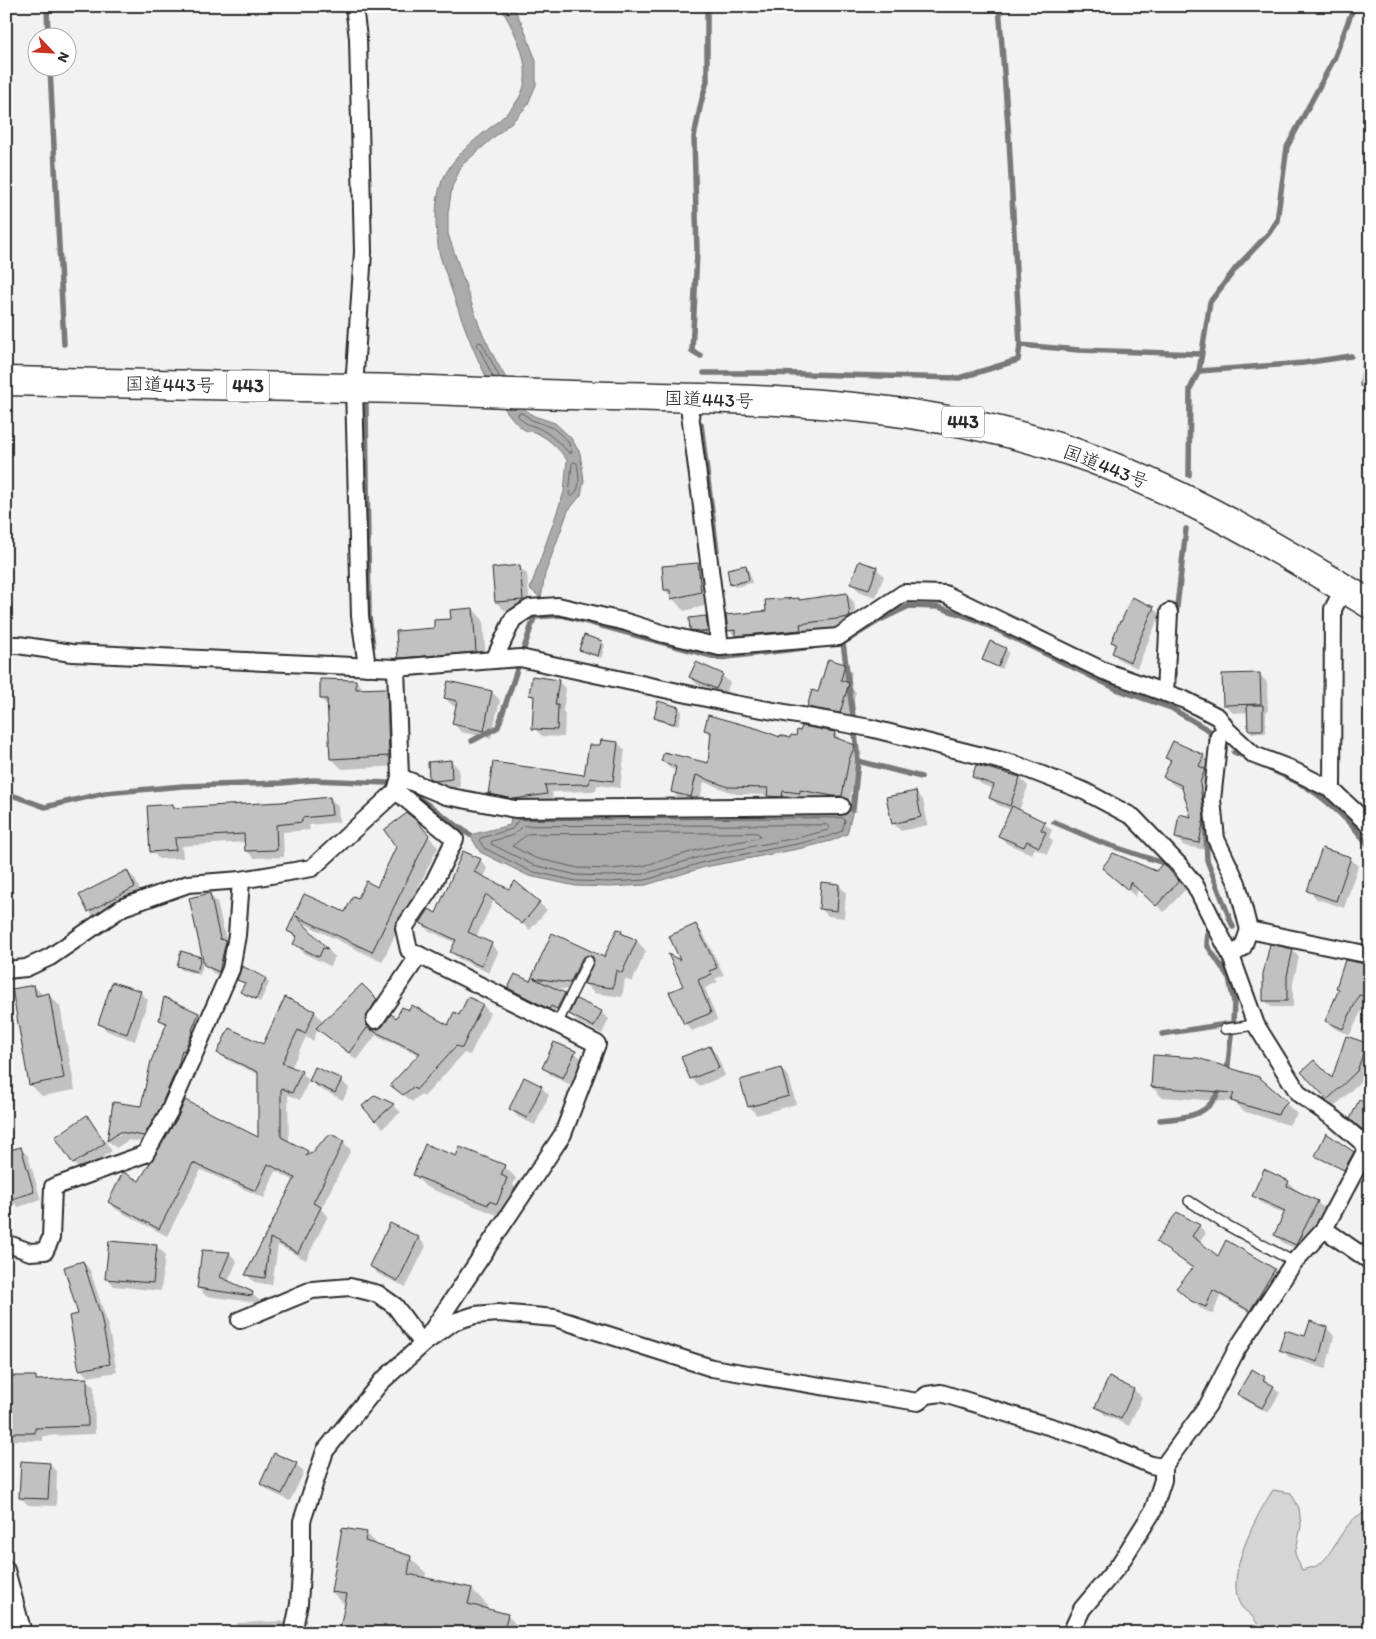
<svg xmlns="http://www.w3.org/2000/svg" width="1376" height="1639" font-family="Itim,'Klee One',sans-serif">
<rect width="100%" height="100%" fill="#f2f2f2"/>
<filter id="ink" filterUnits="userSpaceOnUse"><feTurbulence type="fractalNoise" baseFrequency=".02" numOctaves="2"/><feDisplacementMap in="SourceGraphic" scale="10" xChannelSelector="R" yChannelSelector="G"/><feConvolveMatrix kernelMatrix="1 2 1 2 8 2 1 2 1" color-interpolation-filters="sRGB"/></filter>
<g filter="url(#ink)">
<!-- green -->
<path fill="#d5d5d5" stroke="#808080" d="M1273 1490 1291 1493 1299 1508 1301 1526 1295 1554 1302 1570C1308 1568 1317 1567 1321 1563 1336 1550 1347 1512 1370 1512V1633H1262C1259 1627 1256 1621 1252 1616 1249 1613 1243 1610 1241 1606 1223 1578 1257 1514 1273 1490Z"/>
<!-- water -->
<g fill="#ababab" stroke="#787878">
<path d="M500 6H513L523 26 536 61V85L527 106 514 120 462 165 452 187 448 213V234L480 328 495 359 523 408 534 416 555 423 571 438 580 453 584 480 581 495 568 511 545 574 541 598 530 589 564 492 567 460C560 450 550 440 539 434 534 431 526 432 522 428 515 423 507 412 502 405 480 370 465 330 452 291 448 278 442 265 439 252 435 229 434 202 442 181 450 163 461 152 475 140 490 127 509 115 519 98 536 69 515 32 500 6Z"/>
<polygon points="846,809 853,810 847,834 831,841 803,848 705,867 646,885 610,887 576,886 529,876 480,852 470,835 510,825 511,815 839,814"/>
</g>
<!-- shadow -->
<g fill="#0003" fill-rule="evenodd">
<polygon points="698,565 710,577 712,604 684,611 665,590"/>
<polygon points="745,566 749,570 752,583 735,587 731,584"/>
<polygon points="519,567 527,574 530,607 504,610 496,602 493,569"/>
<polygon points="876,568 884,576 876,597 860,592 852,584"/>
<polygon points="846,594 854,602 857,624 808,632 737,638 729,630 767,612 799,599 801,601"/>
<polygon points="1153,608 1160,614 1137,668 1120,660 1113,653 1117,646 1112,641 1122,624"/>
<polygon points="473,609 483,620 486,662 410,668 399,657 436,629"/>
<polygon points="706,618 718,630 719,644 703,641 691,629"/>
<polygon points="585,636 602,642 605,645 601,658 584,653 580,649"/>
<polygon points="1005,649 1009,652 1002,669 987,663 983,659"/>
<polygon points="845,665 852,673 849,685 856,692 848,720 816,714 809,706"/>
<polygon points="1259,674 1267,682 1268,711 1266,712 1266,733 1252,733 1249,729 1249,712 1233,713 1225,705"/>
<polygon points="722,675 730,683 724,696 698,685 690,677"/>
<polygon points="356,681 365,690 386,689 397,699 399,766 342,769 331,758 329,707 321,699"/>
<polygon points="558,681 566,689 563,711 565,714 564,737 542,736 534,728 535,699 531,695"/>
<polygon points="492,692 500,700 491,738 461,732 454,724 457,706 453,706 445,698"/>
<polygon points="678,708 682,711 678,726 658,721 655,717"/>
<polygon points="705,729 790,739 835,733 842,741 855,746 862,753 856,768 849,803 807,796 807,800 790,798 789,803 776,803 768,795 736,794 704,782 699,803 679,799 672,791 677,771 670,768 662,761 709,764 712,736"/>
<polygon points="618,743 625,750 620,788 597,785 596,791 552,792 553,801 522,805 496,800 489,793 494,763 585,776"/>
<polygon points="1203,756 1211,764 1211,826 1207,850 1184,846 1176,838 1193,818 1184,790 1172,784 1165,776 1171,763 1166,758"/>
<polygon points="451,761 459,769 460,787 444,788 439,786 431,778"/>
<polygon points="977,766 1020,778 1028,786 1019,811 1044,823 1052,830 1049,837 1053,841 1047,854 1035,848 1032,854 1007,844 1000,836 1011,810 998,805 990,798 994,789 981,784 973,777"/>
<polygon points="915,792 923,800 928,825 901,831 893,823"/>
<polygon points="330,798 338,806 339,822 309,825 310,830 283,832 284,857 254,858 246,850 246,842 182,846 183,858 159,859 152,851 172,805 177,810 281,803"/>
<polygon points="416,822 438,847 382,962 303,923 336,958 334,958 330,966 305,954 295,944 297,939 288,931 305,895 346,914 358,900 378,889"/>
<polygon points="1350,858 1358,866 1344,908 1317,899 1309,891"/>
<polygon points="480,860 487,868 483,878 510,890 516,883 547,910 530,930 494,900 476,937 491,944 498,952 489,973 459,959 451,951 456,943 428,930 421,923 436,914"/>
<polygon points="127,871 135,879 142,895 96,919 89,911"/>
<polygon points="1156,872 1170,873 1186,889 1164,912 1138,888 1136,897 1112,876"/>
<polygon points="839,885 846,893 844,918 828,916 820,908"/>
<polygon points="210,895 217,902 227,944 233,950 227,978 213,973 203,963 200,975 182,970 178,966 200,958 205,963"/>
<polygon points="696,926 703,933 724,975 715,979 718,982 705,988 717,1020 692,1031 685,1023 685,987 683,962"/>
<polygon points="621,931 627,937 637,941 646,951 632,982 625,979 622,997 594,993 584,983 580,991 552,988 564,994 575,1005 601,1012 609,1019 602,1034 578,1022 569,1013 567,1018 560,1014 559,1018 519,997 509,988 530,982 553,934 605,959"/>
<polygon points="1292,950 1299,957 1293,983 1293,1007 1271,1007 1265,1000"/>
<polygon points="1370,966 1370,1002 1366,1001 1350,1035 1334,1028 1327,1021 1340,990 1338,988"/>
<polygon points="242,968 266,979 269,983 260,1002 246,995 242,991 245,984 239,979"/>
<polygon points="34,986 44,996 48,994 60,1006 75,1090 42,1096 30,1084"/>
<polygon points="362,986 384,1008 372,1027 373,1031 379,1030 396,1020 448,1027 459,1017 468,999 483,1005 490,1013 470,1055 464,1053 424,1097 421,1094 412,1102 392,1085 419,1055 376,1035 357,1060 318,1028 313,1041 306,1037 291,1068 301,1072 309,1080 300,1100 288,1095 289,1142 314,1155 343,1142 351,1150 321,1209 328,1216 306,1260 278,1245 272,1285 254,1282 247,1275 295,1181 276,1171 264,1198 201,1170 167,1236 117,1210 109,1202 140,1182 179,1118 260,1139 260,1075 227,1060 219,1052 264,1046 286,999 315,1012 322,1020 319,1028"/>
<polygon points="140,992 148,1000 135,1041 107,1031 99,1023"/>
<path d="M199 1014 207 1021 152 1143 129 1140 116 1148 108 1141 114 1104 142 1108 167 1026 161 1020ZM125 1128 126 1130 117 1136V1133Z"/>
<polygon points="1366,1044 1370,1048 1370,1061 1364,1078 1334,1107 1326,1099 1332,1080"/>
<polygon points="710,1047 717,1055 725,1076 699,1086 691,1078"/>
<polygon points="575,1053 583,1060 571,1085 551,1075 544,1068"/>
<polygon points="781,1069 789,1077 796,1104 757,1115 749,1107 741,1080"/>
<polygon points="1259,1078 1297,1114 1289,1125 1243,1111 1234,1102 1162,1097 1152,1087"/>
<polygon points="341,1080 349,1088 343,1100 318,1088 311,1081"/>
<polygon points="541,1087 549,1095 535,1125 518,1117 511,1109"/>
<polygon points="393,1105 401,1112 383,1128 375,1120"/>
<polygon points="87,1117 94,1125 112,1151 82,1171 74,1164 56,1137"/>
<polygon points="20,1148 28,1156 41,1200 18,1207 16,1204 6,1207 6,1152"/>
<polygon points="456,1158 504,1166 516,1178 513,1185 519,1191 509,1215 501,1212 500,1216 426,1187 414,1175"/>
<polygon points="1288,1182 1296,1190 1295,1191 1317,1202 1325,1209 1304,1252 1283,1243 1275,1235 1285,1214 1261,1203 1254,1195"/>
<polygon points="1178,1214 1199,1226 1206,1233 1199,1243 1219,1257 1274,1270 1281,1277 1257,1317 1220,1296 1213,1314 1200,1308 1185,1295 1193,1269 1158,1242"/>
<polygon points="391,1224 419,1238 426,1246 406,1287 378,1274 370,1266"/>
<polygon points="157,1247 165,1254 161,1291 114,1286 107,1278"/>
<polygon points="203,1251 229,1253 237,1261 228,1282 252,1294 260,1301 260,1303 206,1296 198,1288"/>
<polygon points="83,1262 90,1270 108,1325 117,1372 88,1377 80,1369"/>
<polygon points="1327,1328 1334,1336 1326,1369 1289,1357 1281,1349"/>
<polygon points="6,1377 36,1378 39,1381 86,1379 94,1387 95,1434 43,1436 43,1441 6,1440"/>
<polygon points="1264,1378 1270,1384 1270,1385 1280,1393 1268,1413 1245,1400 1239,1394"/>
<polygon points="1134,1390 1142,1397 1129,1426 1105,1415 1097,1407"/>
<polygon points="49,1464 57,1472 56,1506 28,1505 20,1497"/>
<polygon points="296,1464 304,1472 290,1501 269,1491 261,1483"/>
<polygon points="366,1533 381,1548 410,1558 426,1573 425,1579 472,1589 487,1605 486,1610 507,1615 522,1631 522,1633 341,1633 346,1606 332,1592"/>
<polygon points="282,1621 290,1629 290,1633 237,1633 237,1623"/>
</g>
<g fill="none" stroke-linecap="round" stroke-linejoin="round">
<!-- shore -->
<g stroke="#5e5e5e" stroke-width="1">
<polyline points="493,377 477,344 479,342 482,343 500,378"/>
<path d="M519 413H522L532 420 553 428 568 441 572 453H569C562 445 551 435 542 430 531 423 528 428 518 416Z"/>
<path d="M574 462 577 463C579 475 582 490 571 497L569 494 572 464Z"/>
<polygon points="843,818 845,821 842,831 830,836 802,843 704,862 646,880 610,882 576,881 530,871 484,848 479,840 481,838 512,829 518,820"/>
<polygon points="827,825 830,827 828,830 801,837 703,856 644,874 610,876 577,875 533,865 491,844 492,841 514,835 523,826"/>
<polygon points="757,833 760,835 758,838 701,849 643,866 610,869 578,868 535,858 512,846 528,834"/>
</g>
<!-- stream -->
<g stroke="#787878" stroke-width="5.5">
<polyline points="47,6 48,38"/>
<polyline points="50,68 64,344"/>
<polyline points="1020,345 1079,350 1201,354"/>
<polyline points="701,356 692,351 697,252 694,137 701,103 707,81 707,6"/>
<polyline points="1365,361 1362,385 1370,388"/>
<polyline points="1199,371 1304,363 1351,356"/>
<polyline points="704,373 764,373 959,378 1018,360 1020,345 1009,139 999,6"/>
<polyline points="366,406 369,616 373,646"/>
<polyline points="701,424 717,551"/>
<polyline points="1189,475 1190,389 1199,371 1210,302 1236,268 1269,233 1277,221 1287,147 1334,59 1354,6"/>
<polyline points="1176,615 1186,529"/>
<polyline points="534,617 562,615 719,658 812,647"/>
<polyline points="843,643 853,716"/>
<polyline points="836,644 843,643 880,620 909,606 938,607 977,620 1119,690 1171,708 1210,731 1211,742"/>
<polyline points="1174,682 1174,667"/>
<polyline points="472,741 498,727 535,615"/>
<polyline points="1234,752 1248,758"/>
<polyline points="858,761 921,777"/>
<path d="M1270 769C1283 775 1296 781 1308 788 1331 803 1353 825 1370 847"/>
<polyline points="6,793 45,807 105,793 183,786 282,783 313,780 388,783"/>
<polyline points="413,794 470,835"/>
<polyline points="853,810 858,761 855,734"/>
<polyline points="1205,811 1207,860 1233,927"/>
<polyline points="1054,822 1103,843 1172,866"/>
<polyline points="1162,1034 1233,1023 1234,1002 1229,978 1207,945 1208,927 1205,921"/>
<polyline points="1227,1074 1232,1026"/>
<path d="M1160 1120C1189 1117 1208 1117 1221 1087"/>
</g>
</g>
<!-- building -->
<g fill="#c1c1c1" stroke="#2b2b2b">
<polygon points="859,561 877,567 869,590 850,584"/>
<polygon points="698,563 701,592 671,599 670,590 664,590 662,566"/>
<polygon points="520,565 523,600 495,602 492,568"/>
<polygon points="746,565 749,580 730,585 727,569"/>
<polygon points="847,593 850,617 800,624 801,630 735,636 735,630 728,631 726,615 766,611 765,600 799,598 799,600"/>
<polygon points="1132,597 1154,607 1130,662 1112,653 1116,644 1111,642 1120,621 1121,622"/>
<polygon points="473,608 476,652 398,658 396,631 434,628 434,620 451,619 450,610"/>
<polygon points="706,616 708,632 690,630 689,618"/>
<polygon points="584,635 602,641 598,656 579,650"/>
<polygon points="990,641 1006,648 998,667 982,660"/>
<polygon points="828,659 845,664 841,680 849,683 840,713 807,707 812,690 818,692"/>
<polygon points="696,662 723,674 716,689 689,677"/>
<polygon points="1260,673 1261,704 1223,705 1222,674"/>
<polygon points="532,676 559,680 555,705 558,705 557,730 532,729 534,696 529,695"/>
<polygon points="320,679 356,680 356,689 387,688 389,756 330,759 327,699 320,699"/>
<polygon points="448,681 492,691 484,731 452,724 457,701 444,698"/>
<polygon points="658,701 679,707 674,724 654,718"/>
<polygon points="1247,705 1263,705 1263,730 1248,730"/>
<polygon points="708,715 759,729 780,737 780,735 790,738 791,735 796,736 797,730 800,731 802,726 835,732 834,737 855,745 849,760 842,796 833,796 800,790 800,793 783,791 782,797 767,796 768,788 728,787 696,775 691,797 671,792 676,767 661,761 664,752 708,763 711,732 704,730"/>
<polygon points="601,740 618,742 613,781 590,778 589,784 545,785 547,794 514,799 490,794 491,792 488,794 493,762 584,775 589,745 600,745"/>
<polygon points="1173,741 1204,755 1199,766 1205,769 1200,783 1204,818 1199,843 1175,838 1179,814 1191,817 1181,785 1163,777 1171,760 1165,758"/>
<polygon points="451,760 452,779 435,781 429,778 428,762"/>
<polygon points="976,765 1020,777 1010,806 989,798 994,785 972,777"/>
<polygon points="916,791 921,817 892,824 886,797"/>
<polygon points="330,797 332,815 302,818 302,822 276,825 277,850 245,851 244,834 175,838 176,850 150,852 147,806 173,804 173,808 281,802"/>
<polygon points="1012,806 1045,822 1041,830 1046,832 1039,847 1027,841 1024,847 998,836"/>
<polygon points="407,813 417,821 429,835 372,952 296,916 328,949 323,948 319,957 293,944 297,936 287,931 304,894 345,912 353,896 358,898 366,881 377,887 396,847 384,830"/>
<polygon points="1322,848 1351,857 1336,901 1307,891"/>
<polygon points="463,851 481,859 474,872 509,889 515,881 540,902 522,924 486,894 468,932 492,943 481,966 450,952 456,940 420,923 429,909 436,913"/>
<polygon points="1113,853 1156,871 1163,863 1179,881 1156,906 1130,882 1128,890 1102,868"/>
<polygon points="127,870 135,887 88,912 79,895"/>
<polygon points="821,882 839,884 837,911 819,909"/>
<polygon points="210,893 220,939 226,941 219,972 204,965 189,898"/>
<polygon points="696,924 717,968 709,971 712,974 698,980 711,1013 684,1024 669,992 683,986 668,954 680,960 669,936"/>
<polygon points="617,929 622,930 621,933 637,940 622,973 616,970 613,988 584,984 594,961 593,957 588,955 582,958 570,983 533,978 565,993 557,1009 551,1006 549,1009 508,988 515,974 530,981 552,933 604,957"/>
<polygon points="1270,944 1293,949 1287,976 1287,1001 1263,1001 1263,974"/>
<polygon points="181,951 201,957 197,972 177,966"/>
<polygon points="1345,960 1370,965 1370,979 1365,996 1359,995 1343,1029 1325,1021 1339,989 1336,988"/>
<polygon points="242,966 266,978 256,999 240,992 245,983 237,980"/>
<polygon points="112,982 141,991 127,1034 98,1024"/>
<polygon points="362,984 377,999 365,1019 366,1025 374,1030 379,1029 383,1026 391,1014 396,1018 402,1007 409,1010 412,1005 448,1025 454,1012 459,1015 468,997 483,1004 462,1048 456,1046 416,1090 413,1087 403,1095 390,1085 420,1053 367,1028 349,1053 316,1028"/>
<polygon points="34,985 36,996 49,993 64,1078 29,1085 12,989"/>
<polygon points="164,997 199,1013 192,1030 193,1031 184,1051 182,1050 179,1063 160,1108 144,1136 120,1132 107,1141 113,1102 141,1106 151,1061 167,1023 159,1020"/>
<polygon points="285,997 315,1011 305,1034 298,1030 282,1063 302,1071 292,1093 281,1088 281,1137 308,1151 306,1156 311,1152 313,1153 316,1147 331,1134 344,1141 313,1203 321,1207 298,1253 270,1238 265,1278 245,1275 295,1178 268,1164 256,1191 193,1163 159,1229 108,1202 123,1172 139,1181 178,1117 185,1100 258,1137 258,1072 217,1053 229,1028 263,1044"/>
<polygon points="576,999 602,1011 594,1027 569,1014"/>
<polygon points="1346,1036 1367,1043 1357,1071 1326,1101 1324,1099 1325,1097 1301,1072 1314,1060 1332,1078"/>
<polygon points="554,1042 576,1051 563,1078 542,1068"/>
<polygon points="710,1046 719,1068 690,1079 681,1057"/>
<polygon points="1153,1055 1198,1058 1259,1077 1288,1102 1280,1110 1278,1115 1231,1101 1234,1093 1151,1087"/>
<polygon points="315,1067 342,1079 335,1093 309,1081"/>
<polygon points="781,1068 789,1096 748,1107 740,1080"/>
<polygon points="524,1077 542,1086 527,1118 509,1109"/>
<polygon points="375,1095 394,1104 375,1121 362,1106"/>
<polygon points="1359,1100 1370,1105 1370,1122 1365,1132 1350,1119"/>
<polygon points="87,1115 105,1143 73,1164 55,1137"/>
<polygon points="1326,1133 1354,1152 1344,1170 1315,1156"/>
<polygon points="425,1144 456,1156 460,1147 505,1165 501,1175 507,1178 497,1204 489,1201 488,1205 413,1175"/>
<polygon points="21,1147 34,1192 9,1200 6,1188 6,1151"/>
<polygon points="1264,1169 1289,1181 1287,1186 1318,1201 1296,1245 1274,1235 1285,1211 1252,1196"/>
<polygon points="1177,1212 1200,1225 1192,1236 1218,1256 1226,1240 1275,1269 1250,1311 1213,1290 1206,1307 1191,1301 1176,1288 1193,1268 1156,1242"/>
<polygon points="390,1223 419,1237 398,1281 369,1266"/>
<polygon points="109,1241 157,1245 153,1283 105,1279"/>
<polygon points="202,1250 230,1252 220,1277 253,1292 252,1296 197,1288"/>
<polygon points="83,1261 101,1316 110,1364 79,1370 69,1316 78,1314 64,1267"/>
<polygon points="1310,1321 1327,1327 1318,1362 1279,1350 1285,1330 1305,1336"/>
<polygon points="1252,1369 1265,1377 1263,1380 1274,1386 1262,1408 1237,1394"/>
<polygon points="6,1376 36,1376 36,1380 87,1378 88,1426 35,1428 35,1433 6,1433"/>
<polygon points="1109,1377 1134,1389 1121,1419 1095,1407"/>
<polygon points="274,1453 297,1463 282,1494 260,1484"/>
<polygon points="21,1461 50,1463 48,1499 19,1498"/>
<polygon points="342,1528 367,1532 365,1541 411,1556 408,1574 472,1588 468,1604 508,1614 503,1633 467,1633 435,1626 433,1633 339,1633 347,1594 331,1592"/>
</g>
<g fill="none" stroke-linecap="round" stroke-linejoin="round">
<defs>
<g id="lane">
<polyline points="557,1024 588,961"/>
<polyline points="1225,1029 1256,1025"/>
<polyline points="1189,1201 1221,1222 1294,1262"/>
</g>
<g id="street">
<polyline points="354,6 358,38 363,252 354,388 360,616 367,667"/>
<polyline points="688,398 720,647"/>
<polyline points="6,645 18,645 72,653 396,668 520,658 734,704 870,728 1014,764 1084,791 1133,817 1179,865 1195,885 1231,956 1256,1025 1299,1094 1335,1119 1370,1149"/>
<polyline points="494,660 513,619 530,608 558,606 626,622 664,634 720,647 838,637 904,593 945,594 1104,671 1185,700 1218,717 1227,730 1254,755 1288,768 1332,790 1370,826"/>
<polyline points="1165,693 1169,612"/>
<polyline points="1227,730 1219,736 1212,800 1216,839 1237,883 1249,930"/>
<polyline points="400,777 446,796 515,809 841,806"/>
<polyline points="1332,790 1333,609 1344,588"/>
<polyline points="396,791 455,839 432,886 404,928 409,950 597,1044 563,1134 429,1335"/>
<polyline points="1231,956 1243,947 1249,930 1370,955"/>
<polyline points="6,970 26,968 50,957 123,907 188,884 241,880"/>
<polyline points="375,1020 419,955"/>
<polyline points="1324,1229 1370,1261"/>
<polyline points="6,1243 30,1252 45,1251 51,1238 53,1187 145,1154 169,1112 231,969 237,935 241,880 312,868 396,791 400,777 396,668"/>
<polyline points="240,1320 312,1290 350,1287 378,1294 395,1306 423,1344"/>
<polyline points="6,1570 23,1633"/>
<polyline points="293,1633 299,1604 302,1558 302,1521 325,1451 381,1382 423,1344 453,1322 475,1315 498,1313 555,1318 712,1368 918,1402 927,1395 941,1393 1087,1438 1151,1465 1163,1467 1208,1405 1237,1349 1294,1262 1324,1229 1367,1148"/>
<polyline points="1071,1633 1082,1609 1119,1565 1153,1511 1163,1480 1163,1467"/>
</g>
<path id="highway" d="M6 381C122 384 237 385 353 388 426 389 499 393 572 395 727 399 884 397 1034 440 1153 473 1265 540 1370 604"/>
</defs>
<!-- lane casing -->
<use href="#lane" stroke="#2b2b2b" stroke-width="12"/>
<!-- street casing -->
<use href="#street" stroke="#2b2b2b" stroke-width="20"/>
<!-- highway casing -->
<use href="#highway" stroke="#2b2b2b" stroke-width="31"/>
<!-- lane -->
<use href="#lane" stroke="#fff" stroke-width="9"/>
<!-- street -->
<use href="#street" stroke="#fff" stroke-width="16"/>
<!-- highway -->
<use href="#highway" stroke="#fff" stroke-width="28"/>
</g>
</g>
<g text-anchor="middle" stroke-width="4" stroke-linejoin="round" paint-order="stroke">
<!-- shield labels -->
<g fill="#fff" stroke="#6b6b6b" stroke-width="1">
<rect x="227" y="370.5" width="42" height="31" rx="4"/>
<rect x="942" y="406.5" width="42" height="31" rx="4"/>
</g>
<g font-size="18" font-weight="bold" fill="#2b2b2b">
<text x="248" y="392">443</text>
<text x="963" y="428">443</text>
</g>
<!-- street labels -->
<g font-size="19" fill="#2b2b2b" stroke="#fff">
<text transform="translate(170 384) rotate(1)" y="7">国道443号</text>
<text transform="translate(709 399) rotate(2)" y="7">国道443号</text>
<text transform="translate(1106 466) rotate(21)" y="7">国道443号</text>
</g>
</g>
<!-- margin -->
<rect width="1376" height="1639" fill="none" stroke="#fff" stroke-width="25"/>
<rect x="12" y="12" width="1351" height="1614" fill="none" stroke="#2b2b2b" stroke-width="2" filter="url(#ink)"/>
<!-- north arrow -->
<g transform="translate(52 52) rotate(115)"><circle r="24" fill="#ffffff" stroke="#aaaaaa"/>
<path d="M0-4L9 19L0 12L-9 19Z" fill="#c8321e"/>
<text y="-8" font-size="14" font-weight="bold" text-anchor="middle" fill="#2b2b2b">N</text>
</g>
</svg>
